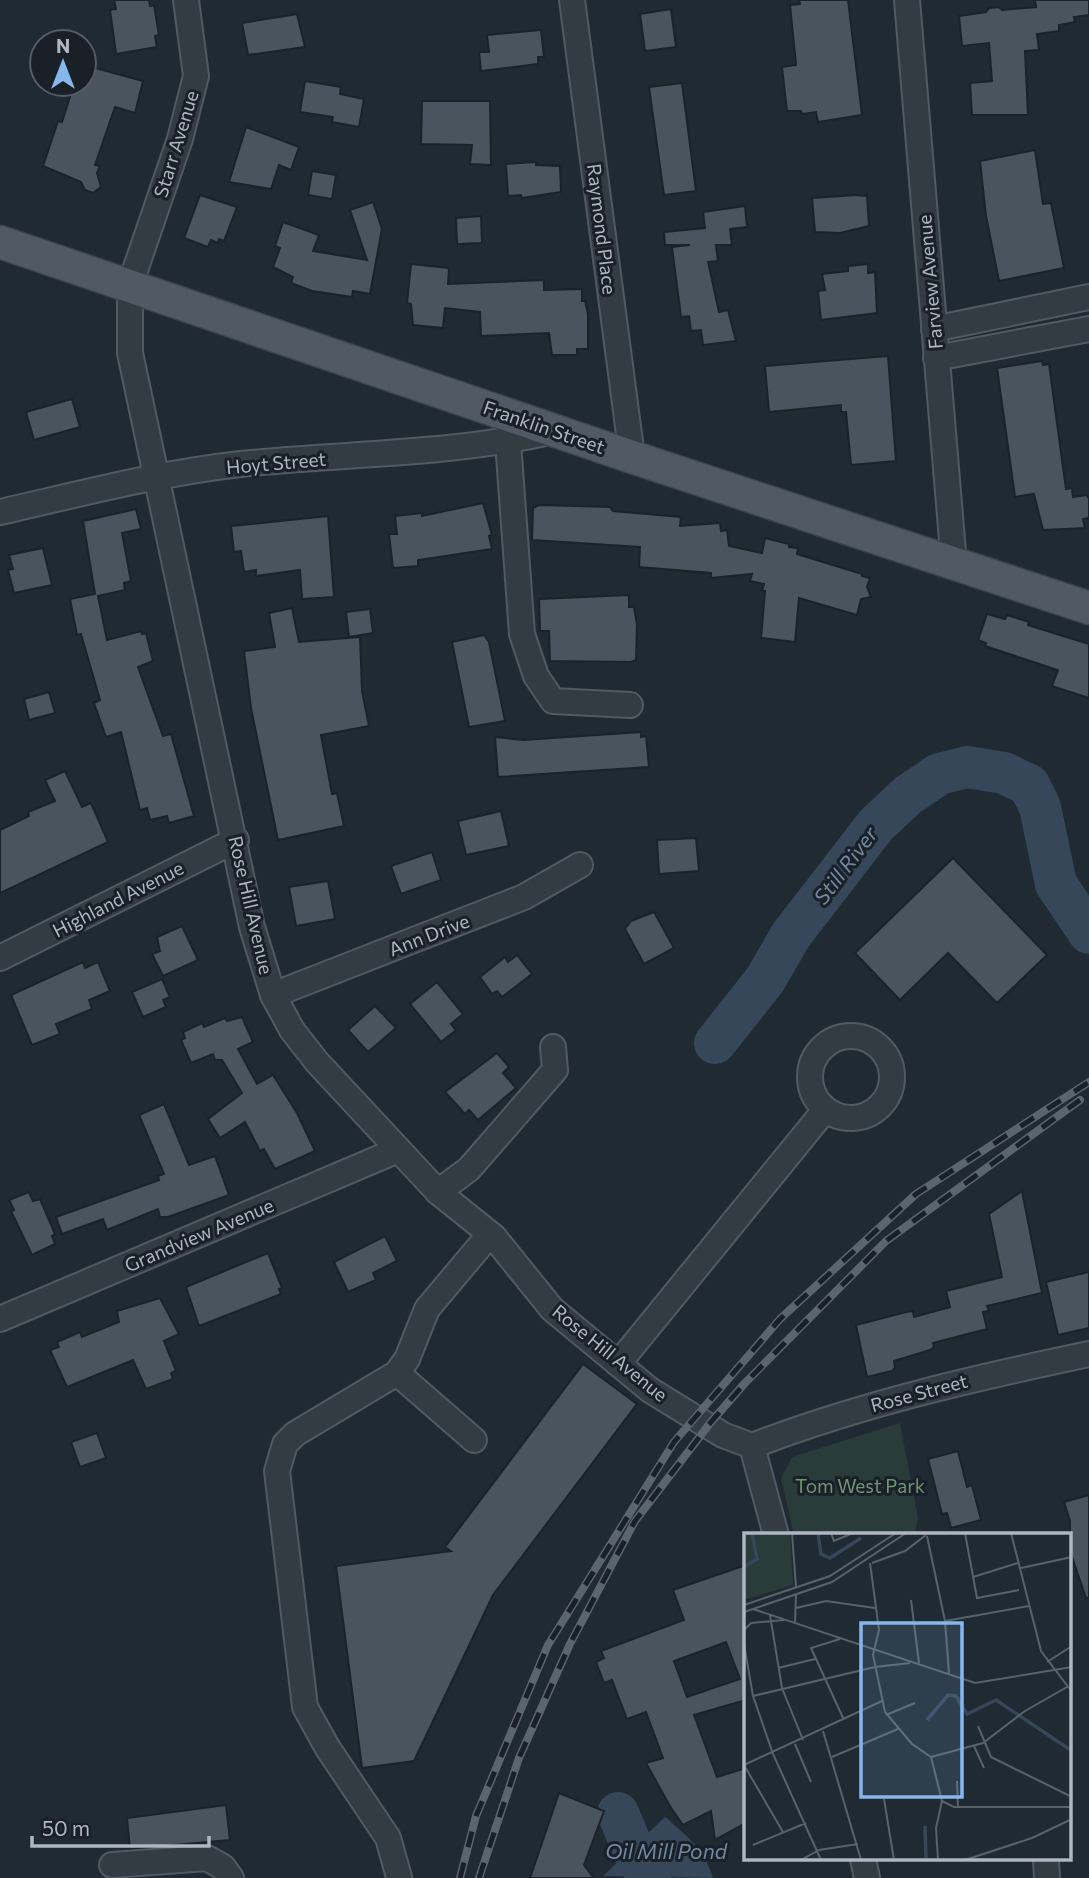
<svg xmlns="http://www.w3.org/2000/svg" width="1089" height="1878" font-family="Commissioner,sans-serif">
<rect width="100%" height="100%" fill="#202a32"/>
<!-- green -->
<polygon fill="#293c3a" points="900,1423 918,1518 914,1535 794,1535 781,1478 792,1457"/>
<!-- water -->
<path fill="#354758" d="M665 1817C686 1835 705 1850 713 1878L603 1876Z"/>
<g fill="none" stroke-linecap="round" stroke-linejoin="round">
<!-- river -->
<g stroke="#354758" stroke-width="42">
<polyline points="715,1043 765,980 791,935 876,825 908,795 939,774 967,767 1004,773 1029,785 1040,807 1056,884 1089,933"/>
<polyline points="618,1813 637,1859 650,1878"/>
</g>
</g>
<!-- building -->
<g fill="#49545f" stroke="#1b222a" stroke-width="2" fill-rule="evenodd">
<polygon points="114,0 149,0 150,6 154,5 159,35 155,36 157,47 116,54 110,10 116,9"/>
<polygon points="799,0 848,0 862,115 818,122 816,112 802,114 801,111 787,111 782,67 796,65 790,5 800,4"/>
<polygon points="1035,0 1089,0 1089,15 1074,17 1075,22 1059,25 1059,31 1037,34 1039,50 1025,51 1028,115 972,115 970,83 992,81 989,43 962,46 959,16 986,12 989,8 999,7 1002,10 1036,7"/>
<polygon points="671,9 676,47 645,51 640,14"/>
<polygon points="297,14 305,47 248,55 242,23"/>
<polygon points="541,30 544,57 538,57 538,64 481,71 479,52 489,52 487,35"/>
<polygon points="84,65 143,81 135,113 115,107 95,165 100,166 97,173 101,187 93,193 85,190 81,182 43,166 58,121 62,122 74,84 84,84"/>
<polygon points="305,81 341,87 340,94 364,99 359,127 332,122 333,117 300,112"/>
<polygon points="682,83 696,191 664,195 649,87"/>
<polygon points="422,101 490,101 491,165 470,164 472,145 421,144"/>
<polygon points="246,127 299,147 291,170 279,165 271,189 229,182"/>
<polygon points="1035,150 1043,204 1051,203 1064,268 999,281 986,216 980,161"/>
<polygon points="536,162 536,165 560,166 561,192 522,198 521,195 508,196 506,164"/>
<polygon points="312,171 336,175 332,199 308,195"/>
<polygon points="200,195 237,207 224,241 219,239 218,243 211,240 208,247 184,238"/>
<polygon points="856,195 867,196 869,226 840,233 815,232 812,198"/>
<polygon points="373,202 382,229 370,294 353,291 352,297 312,291 291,283 293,277 273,267 280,248 275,246 283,222 319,235 313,251 367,260 350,210"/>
<polygon points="745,206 747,227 730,229 732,245 716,245 718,261 708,262 719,312 728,310 736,341 703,345 701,330 691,331 689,316 681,317 672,247 690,245 665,245 664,232 705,228 703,212"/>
<polygon points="481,216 482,243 457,244 456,218"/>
<polygon points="411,264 449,268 448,284 544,280 544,290 582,289 582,301 585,301 588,314 588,349 577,349 577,355 552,355 549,333 481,336 480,312 445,308 443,328 413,325 411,304 407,303"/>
<polygon points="868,264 868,273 875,272 877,313 821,320 818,291 825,290 822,274 848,271 848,266"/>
<polygon points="888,356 896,461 851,465 846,412 841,412 841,405 769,412 765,366"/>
<polygon points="1042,361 1043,365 1049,364 1066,489 1072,488 1073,497 1086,495 1089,498 1089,518 1083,519 1085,528 1043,530 1034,494 1015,497 997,368"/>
<polygon points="72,399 80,427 34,440 26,412"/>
<polygon points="483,503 492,535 489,536 492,549 418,560 418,566 393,568 389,534 397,534 395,516 422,513 422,516"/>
<polygon points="539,505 610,507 613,511 681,517 680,526 720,523 721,531 727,530 729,546 762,553 765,538 789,544 789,547 798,548 797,554 862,574 862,576 870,578 867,587 871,597 861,599 857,615 799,598 795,642 761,638 765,591 762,591 764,584 750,581 752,574 711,578 711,573 639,567 640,547 532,540 533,508"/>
<polygon points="136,509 141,529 122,533 131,581 124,583 125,590 98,596 107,640 141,631 142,634 146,633 153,661 138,667 163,736 171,734 194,816 169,823 167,816 150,820 147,808 140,810 121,732 106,737 94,703 100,700 81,634 77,635 70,599 95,594 83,521"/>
<polygon points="328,516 334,597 302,599 300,570 256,576 256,570 244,572 241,551 234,552 231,526"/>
<polygon points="43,548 52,585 14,593 8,570 13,569 9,555"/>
<polygon points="629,595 629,607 634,607 637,625 636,660 631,662 550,661 549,631 540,631 539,599"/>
<polygon points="292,608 299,642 360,637 362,691 369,726 321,735 332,794 337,793 344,826 278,840 251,708 244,651 275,647 269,613"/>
<polygon points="370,609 373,633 349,637 346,612"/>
<polygon points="987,614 1005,619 1007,615 1029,622 1028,625 1089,644 1089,698 1052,686 1058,670 985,646 986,643 978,640"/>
<polygon points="484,635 489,642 505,721 469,727 452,642"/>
<polygon points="49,692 55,713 29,720 24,699"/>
<polygon points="641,732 641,737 646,736 649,767 498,777 495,737 523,740"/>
<polygon points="65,771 82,807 91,803 108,842 0,893 0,830 29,816 28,812 55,801 45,780"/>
<polygon points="501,811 509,846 466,855 458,821"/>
<polygon points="696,838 699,871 659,874 657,840"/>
<polygon points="432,852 441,880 401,894 391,866"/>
<polygon points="953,858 1047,955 997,1003 948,953 900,1000 855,953"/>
<polygon points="328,881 335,919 296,926 289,887"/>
<polygon points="654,912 674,948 644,964 625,929 631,921"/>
<polygon points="182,926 198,960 163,976 152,954 160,951 157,937"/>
<polygon points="517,955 532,974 502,997 497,991 492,994 480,977 505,957 508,962"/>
<polygon points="83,962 85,968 98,962 110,991 89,1000 92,1009 56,1024 60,1034 32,1045 11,995"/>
<polygon points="162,979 170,997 163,1000 166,1007 143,1017 132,992"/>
<polygon points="437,982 463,1014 451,1024 456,1030 441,1042 410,1004"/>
<polygon points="375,1006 396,1028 368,1052 348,1030"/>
<polygon points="242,1017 253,1042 238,1049 257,1084 273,1075 297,1113 315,1151 275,1169 264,1149 260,1151 245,1122 220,1138 208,1119 242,1093 222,1060 215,1060 213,1054 191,1063 181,1040 185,1038 183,1032 202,1023 204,1027 225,1018 227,1021"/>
<polygon points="497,1053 509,1067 503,1073 516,1088 478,1120 469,1110 465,1114 445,1092"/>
<polygon points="164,1104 189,1165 215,1156 229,1195 168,1217 160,1217 158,1209 107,1230 103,1219 62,1234 56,1217 159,1180 158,1176 164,1174 139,1115"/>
<polygon points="1022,1191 1042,1293 987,1306 989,1311 983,1312 987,1329 933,1343 934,1347 930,1350 894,1361 895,1368 892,1371 867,1377 856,1325 906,1312 913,1311 914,1317 950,1307 946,1291 1002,1277 989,1214"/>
<polygon points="29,1192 33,1201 40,1199 55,1234 52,1236 55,1244 32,1255 11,1211 14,1210 9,1200"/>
<polygon points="385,1236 397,1261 373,1273 376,1280 348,1292 334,1262"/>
<polygon points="268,1253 282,1288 279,1289 281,1294 199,1326 186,1287"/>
<polygon points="1089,1272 1089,1328 1058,1335 1046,1282"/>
<polygon points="160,1298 179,1334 164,1341 176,1371 171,1373 173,1379 146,1389 133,1360 67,1387 50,1350 59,1347 57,1342 80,1332 82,1337 119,1322 117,1311"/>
<polygon points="583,1364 637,1404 493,1595 414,1761 362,1768 336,1566 451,1551 445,1547"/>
<polygon points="97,1433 106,1458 80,1467 71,1442"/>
<polygon points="958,1451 967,1487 972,1485 981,1520 951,1528 947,1513 942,1514 928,1459"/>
<polygon points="1089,1495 1089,1598 1086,1598 1070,1551 1070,1521 1064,1502"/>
<path d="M746 1565V1700L694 1715 717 1777 746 1768V1823L715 1840 711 1811 683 1825 671 1808 646 1763 663 1758 646 1712 627 1719 612 1680 604 1683 596 1662 604 1658 601 1651 684 1620 673 1590ZM726 1642 740 1679 687 1697 674 1661Z"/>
<polygon points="559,1793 604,1811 584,1865 594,1878 530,1878"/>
<polygon points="226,1805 230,1840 130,1849 127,1818"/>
</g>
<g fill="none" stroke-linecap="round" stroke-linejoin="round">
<defs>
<g id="minor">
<polyline points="186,0 196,76 180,139 130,285 130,353 252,927 273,995 292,1030 317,1062 438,1192 494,1237 552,1309 650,1390 723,1435 752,1446"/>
<polyline points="572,0 632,457"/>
<polyline points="907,0 954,564"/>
<polyline points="934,329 1089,297"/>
<polyline points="936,358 1089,329"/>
<polyline points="508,442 522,634 536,676 553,701 630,705"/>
<path d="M0 512C80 494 159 473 241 464 346 453 451 455 554 431"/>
<polyline points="0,958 236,840"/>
<polyline points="273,995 524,897 580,865"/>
<circle cx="851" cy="1077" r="41"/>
<polyline points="438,1192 469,1169 555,1070 553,1047"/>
<polyline points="0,1319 398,1150"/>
<polyline points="618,1364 825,1110"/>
<polyline points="397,1373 474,1440"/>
<path d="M752 1446C861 1404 975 1378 1089 1354"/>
<polyline points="752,1446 776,1535"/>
<polyline points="863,1859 867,1878"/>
<polyline points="1046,1859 1047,1878"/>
<polyline points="112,1865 207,1858 223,1867 231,1878"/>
<polyline points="399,1877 388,1838 327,1747 305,1707 277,1471 285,1444 295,1434 397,1373 407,1359 427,1309 490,1234"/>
</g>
<polyline id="major" points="0,242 632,457 1089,608"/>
</defs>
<!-- minor casing -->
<use href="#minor" stroke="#515962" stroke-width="28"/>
<!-- major casing -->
<use href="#major" stroke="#3d444d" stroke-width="35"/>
<!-- minor -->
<use href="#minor" stroke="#333b43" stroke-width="24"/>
<!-- major -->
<use href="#major" stroke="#515a64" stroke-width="32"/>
<defs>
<g id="rail">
<polyline points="460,1878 476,1816 548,1645 674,1442 780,1319 916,1194 1089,1082"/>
<polyline points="479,1878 519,1758 570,1644 635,1521 711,1422 745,1383 886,1241 1080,1100"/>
</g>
</defs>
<!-- rail casing -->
<use href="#rail" stroke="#5b656f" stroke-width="8"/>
<!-- rail -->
<use href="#rail" stroke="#192028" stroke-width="5" stroke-dasharray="16" stroke-linecap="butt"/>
</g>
<g text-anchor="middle" stroke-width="6" stroke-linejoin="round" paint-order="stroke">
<!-- street labels -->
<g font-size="19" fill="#adb6c1" stroke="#192028">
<text transform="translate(176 144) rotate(-73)" y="7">Starr Avenue</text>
<text transform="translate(602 229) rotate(83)" y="7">Raymond Place</text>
<text transform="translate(930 282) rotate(-95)" y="7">Farview Avenue</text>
<text transform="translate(544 427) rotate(19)" y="7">Franklin Street</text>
<text transform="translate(276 463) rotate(-5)" y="7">Hoyt Street</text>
<text transform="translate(118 899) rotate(-27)" y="7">Highland Avenue</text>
<text transform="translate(251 905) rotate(77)" y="7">Rose Hill Avenue</text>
<text transform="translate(429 935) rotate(-21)" y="7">Ann Drive</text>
<text transform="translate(199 1235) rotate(-23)" y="7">Grandview Avenue</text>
<text transform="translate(610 1353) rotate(39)" y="7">Rose Hill Avenue</text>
<text transform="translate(919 1393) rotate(-15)" y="7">Rose Street</text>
</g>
<!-- park labels -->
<g font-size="19" fill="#709474" stroke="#192028">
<text x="860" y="1493">Tom West Park</text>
</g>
<!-- water labels -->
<g font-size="21" font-style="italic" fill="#7089a2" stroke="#192028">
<text transform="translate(846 866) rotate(-53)" y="7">Still River</text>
<text x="666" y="1859">Oil Mill Pond</text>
</g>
</g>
<!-- overview -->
<g transform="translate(744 1533)">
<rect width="327" height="327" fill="#202a32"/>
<path d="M0 0H46L49 52 0 67Z" fill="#293c3a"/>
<path fill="none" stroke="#354758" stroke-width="3.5" d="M74 0 77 21 86 25 117 5M0 34 13 26 8 0M183 187 204 162 212 163 223 181 252 167 328 218M181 293 182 327"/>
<path fill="none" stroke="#58626b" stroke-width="2" d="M48 0 52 54M87 0 90 8 109 0M221 0 233 65 275 57M267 0 297 118 328 159M183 3 201 88 205 140M126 30 135 97 129 122 141 179 168 211 187 224M128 30 161 18 182 2M277 35 328 24M229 44 274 30M167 67 175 130M0 72 86 43 152 0M52 75 82 68 131 75M9 76 231 150 328 134M0 79 88 49 162 0M26 82 38 155 59 207M201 88 285 73M51 89 52 62M0 97 7 90 40 87M96 106 67 115 100 187M0 111 9 163 29 221 77 327M303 129 328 113M34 135 71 126M9 163 131 134 166 130M142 182 171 170M234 193 247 224 328 264M79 198 117 327M51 211 67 249M230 213 240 235M88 224 154 196M187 224 239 210 281 178 323 154M187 224 198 268 192 295 194 327M0 232 138 168M0 232 39 299M213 248 214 274M140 266 150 327M198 268 210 274H328M9 312 62 290M57 327 75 317 114 311M221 327 288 305 328 286"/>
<path fill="#86b6ec" fill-opacity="0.15" stroke="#86b6ec" stroke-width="3.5" d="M117 90H218V264H117Z"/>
<rect width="327" height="327" fill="none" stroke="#adb6c1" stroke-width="3.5"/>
</g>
<!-- north arrow -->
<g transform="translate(63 63)"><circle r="33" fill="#192028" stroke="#545c65" stroke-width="2"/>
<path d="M0-5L12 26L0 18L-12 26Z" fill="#86b6ec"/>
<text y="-10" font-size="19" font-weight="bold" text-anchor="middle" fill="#adb6c1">N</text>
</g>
<!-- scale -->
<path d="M32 1836v10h177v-10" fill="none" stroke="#adb6c1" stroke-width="3.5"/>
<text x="42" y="1836" font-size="21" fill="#adb6c1" stroke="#192028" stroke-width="5" paint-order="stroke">50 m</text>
</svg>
